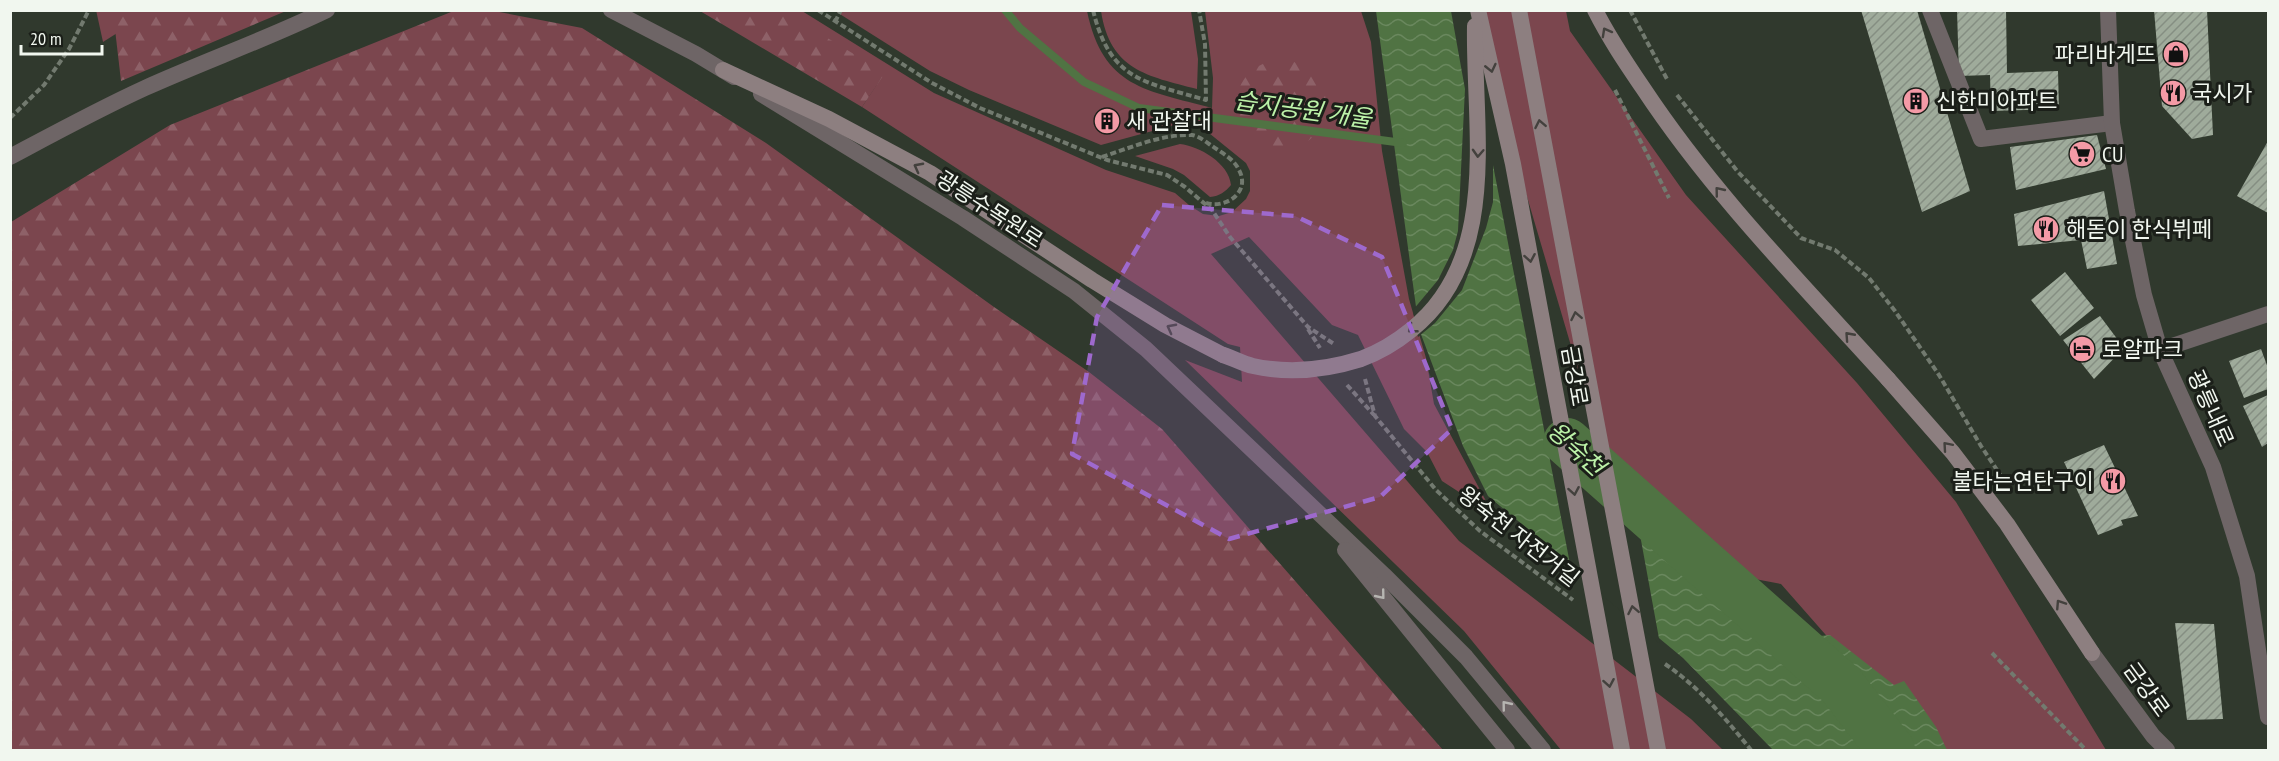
<svg xmlns="http://www.w3.org/2000/svg" width="2279" height="761" font-family="'PT Sans Narrow','Noto Sans KR',sans-serif">
<defs>
<pattern id="forest-firs" width="22" height="20" patternUnits="userSpaceOnUse" patternTransform="scale(1.5)"><rect width="22" height="20" fill="#7b464e"/><path d="M5 1l3.5 6h-7zM16 11l3.5 6h-7z" fill="#8e6168"/></pattern>
<pattern id="water-waves" width="16" height="10" patternUnits="userSpaceOnUse" patternTransform="scale(1.5)"><rect width="16" height="10" fill="#507343"/><path d="M0 5q4-4 8 0t8 0" fill="none" stroke="#6a885e"/></pattern>
<pattern id="building-hatch" width="6" height="6" patternUnits="userSpaceOnUse" patternTransform="scale(1.5)"><rect width="6" height="6" fill="#9fab9b"/><path d="M-1 1l2-2M0 6l6-6M5 7l2-2" fill="none" stroke="#858e82"/></pattern>
</defs>
<rect width="100%" height="100%" fill="#30392d"/>
<!-- green -->
<g fill="#7b464e">
<polygon points="96,10 152,11 103,42"/>
<path d="M774 11H802L934 93 1106 170 1175 193 1189 205 1203 214 1219 216 1232 212 1246 199 1250 191V171L1246 163 1204 129 1191 124H1178L1101 145 969 90 930 71 835 11H1087C1103 88 1146 90 1212 108L1213 78 1205 11H1361L1371 42 1382 151 1409 299 1426 358 1434 404 1493 514 1442 481 1427 452 1404 429 1358 335 1332 325 1249 237 1211 254 1459 541 1691 719 1723 750H1561L1464 631 1185 360 1242 382 1240 347 1228 344 862 107 881 78Z"/>
<path d="M1101 11H1191L1198 59 1197 89C1147 76 1110 70 1101 11Z"/>
<polygon points="1431,11 1566,11 1570,31 1686,195 1857,383 1956,502 2106,750 1927,750 1781,584 1681,565 1540,476"/>
<path d="M1180 144C1199 146 1229 163 1231 185 1225 192 1220 196 1210 197L1184 175 1173 169 1135 156Z"/>
</g>
<!-- forest -->
<g fill="url(#forest-firs)">
<polygon points="115,10 286,10 286,11 121,81 113,12"/>
<polygon points="456,10 494,11 582,28 766,143 994,307 1089,372 1162,429 1443,750 11,750 11,222 170,125"/>
<polygon points="700,11 783,11 885,73 862,107"/>
<circle cx="1281" cy="105" r="45"/>
</g>
<!-- water -->
<polygon fill="url(#water-waves)" points="1376,11 1469,11 1577,374 1617,490 1734,602 1769,632 1782,610 1810,637 1830,635 1894,685 1904,681 1936,727 1947,750 1773,750 1683,658 1488,496 1463,446 1419,329"/>
<!-- pier -->
<polygon fill="#30392d" points="1472,10 1579,373 1620,488 1634,502 1660,644 1571,569 1493,165 1493,202 1486,228 1462,290 1435,323 1418,337 1416,330 1413,310 1438,280 1453,250 1458,231 1465,89 1451,11"/>
<g fill="none" stroke-linecap="round" stroke-linejoin="round">
<!-- stream -->
<polyline stroke="#507343" stroke-width="8" points="1005,10 1020,28 1084,82 1139,108 1403,143"/>
<!-- river -->
<polyline stroke="#507343" stroke-width="48" points="1567,442 1841,685 1891,750"/>
</g>
<!-- building -->
<g fill="url(#building-hatch)">
<polygon points="1861,10 1917,10 1970,191 1922,212"/>
<polygon points="1957,10 2006,10 2007,73 2058,71 2059,109 1991,111 1990,75 1959,76"/>
<polygon points="2154,10 2207,10 2213,135 2192,139 2162,106"/>
<polygon points="1105,109 1115,112 1108,134 1098,130"/>
<polygon points="2097,135 2106,169 2016,190 2010,147"/>
<polygon points="2268,141 2268,213 2237,196"/>
<polygon points="2104,191 2117,264 2087,269 2081,240 2018,246 2014,214"/>
<polygon points="2065,272 2094,308 2060,336 2031,300"/>
<polygon points="2100,316 2124,348 2094,379 2063,340"/>
<polygon points="2261,349 2268,368 2268,389 2244,398 2229,361"/>
<polygon points="2268,395 2268,443 2262,447 2243,406"/>
<polygon points="2104,445 2138,516 2121,520 2123,525 2098,535 2064,462"/>
<polygon points="2175,623 2214,624 2223,719 2187,720"/>
</g>
<g fill="none" stroke-linecap="round" stroke-linejoin="round">
<!-- path -->
<g stroke="#727a6f" stroke-width="4" stroke-dasharray="6 3" stroke-linecap="butt">
<polyline points="818,10 932,83 980,108 1107,160 1167,175 1185,187 1212,210 1230,237 1308,327 1334,344"/>
<path d="M1093 10C1110 81 1145 82 1206 100L1205 44 1199 10"/>
<polyline points="1630,10 1668,81"/>
<polyline points="835,22 841,10"/>
<polyline points="1615,90 1669,198"/>
<polyline points="1677,95 1738,172 1801,238 1835,250 1869,278 1895,311 1939,375 1981,446 2005,482"/>
<polyline points="10,118 44,85 69,49 89,10"/>
<path d="M1102 157C1130 148 1161 134 1192 135 1199 136 1206 142 1212 146 1222 153 1234 159 1239 170 1251 192 1226 209 1206 203"/>
<polyline points="1308,329 1320,348"/>
<polyline points="1365,379 1375,416 1436,490 1480,531 1573,600"/>
<polyline points="1347,385 1374,415"/>
<polyline points="1992,653 2086,750"/>
<path d="M1665 664C1699 687 1726 719 1751 750"/>
</g>
<!-- minor -->
<g stroke="#6e6566" stroke-width="16">
<polyline points="1930,10 1981,139 2112,123"/>
<polyline points="2108,10 2112,123 2127,211 2144,295 2160,350 2213,467 2247,576 2268,717"/>
<polyline points="2160,350 2268,314"/>
<polyline points="2092,653 2153,736 2167,750"/>
</g>
<!-- tertiary -->
<g stroke="#6e6566" stroke-width="16">
<polyline points="611,10 696,54 734,77"/>
<polyline points="761,94 963,218 1074,291 1146,349 1384,575 1466,657 1543,750"/>
<path d="M10 157C55 133 99 109 145 88 205 61 267 39 327 10"/>
<polyline points="1345,550 1507,750"/>
</g>
<!-- secondary -->
<g stroke="#8d7f80" stroke-width="16">
<polyline points="723,70 829,119 930,173 1092,280 1165,325 1223,355"/>
<polyline points="1888,379 1953,453 2007,524 2092,653"/>
</g>
<!-- secondary-bridge -->
<g stroke="#8d7f80" stroke-width="16">
<polyline points="1478,10 1513,164 1622,750"/>
<polyline points="1519,10 1658,750"/>
<path d="M1595 10C1609 38 1626 63 1643 88 1713 194 1803 285 1888 379"/>
<path d="M1223 355C1233 358 1243 364 1253 366 1289 374 1326 370 1361 359 1380 352 1395 343 1411 330 1502 258 1473 127 1475 26"/>
</g>
</g>
<!-- one-way arrows -->
<defs><path id="oneway-chevron" d="M-2-3.5L2.5 0L-2 3.5" fill="none" stroke-width="1.6" stroke-linecap="round" stroke-linejoin="round" transform="scale(1.5)"/></defs>
<g stroke="#43413d">
<use href="#oneway-chevron" transform="translate(1606 32) rotate(-119)"/>
<use href="#oneway-chevron" transform="translate(1491 68) rotate(77)"/>
<use href="#oneway-chevron" transform="translate(1540 124) rotate(-101)"/>
<use href="#oneway-chevron" transform="translate(1478 153) rotate(93)"/>
<use href="#oneway-chevron" transform="translate(918 167) rotate(-152)"/>
<use href="#oneway-chevron" transform="translate(1719 191) rotate(-129)"/>
<use href="#oneway-chevron" transform="translate(1530 258) rotate(80)"/>
<use href="#oneway-chevron" transform="translate(1576 316) rotate(-101)"/>
<use href="#oneway-chevron" transform="translate(1171 328) rotate(-152)"/>
<use href="#oneway-chevron" transform="translate(1412 329) rotate(142)"/>
<use href="#oneway-chevron" transform="translate(1849 336) rotate(-132)"/>
<use href="#oneway-chevron" transform="translate(1947 446) rotate(-131)"/>
<use href="#oneway-chevron" transform="translate(1574 491) rotate(80)"/>
<use href="#oneway-chevron" transform="translate(2060 604) rotate(-123)"/>
<use href="#oneway-chevron" transform="translate(1633 610) rotate(-101)"/>
<use href="#oneway-chevron" transform="translate(1609 683) rotate(80)"/>
</g>
<g stroke="#b6b5b1">
<use href="#oneway-chevron" transform="translate(1381 595) rotate(51)"/>
<use href="#oneway-chevron" transform="translate(1506 705) rotate(-129)"/>
</g>
<!-- marked area -->
<path fill="#9e69cd" fill-opacity="0.2" stroke="#9e69cd" stroke-width="4.5" stroke-dasharray="12 8" stroke-linejoin="round" d="M1162 205 1295 216 1382 257 1452 429 1380 497 1229 539 1072 454 1097 317Z"/>
<!-- icons -->
<defs>
<symbol id="shop-disc" viewBox="-11 -11 22 22"><circle r="9.5" fill="#f49aa6" stroke="#1b1f19"/><path d="M-5-2.5h2.3a2.7 3.5 0 0 1 5.4 0H5L5.5 6h-11ZM-1.5-2.5h3a1.5 2.3 0 0 0-3 0Z" fill="#111"/></symbol>
<symbol id="restaurant-disc" viewBox="-11 -11 22 22"><circle r="9.5" fill="#f49aa6" stroke="#1b1f19"/><path d="M-5-6h1v4h1v-4h1v4h1v-4h1v5L-1.5 .5V6h-2V.5L-5-1ZM5-6V6H3V1.5H1.5Q1.5-4 5-6Z" fill="#111"/></symbol>
<symbol id="building-disc" viewBox="-11 -11 22 22"><circle r="9.5" fill="#f49aa6" stroke="#1b1f19"/><path d="M-4-6H4V6H1V3H-1V6H-4ZM-2.5-4.3h1.7v1.8h-1.7ZM.8-4.3h1.7v1.8H.8ZM-2.5-1h1.7V.8h-1.7ZM.8-1h1.7V.8H.8Z" fill="#111"/></symbol>
<symbol id="supermarket-disc" viewBox="-11 -11 22 22"><circle r="9.5" fill="#f49aa6" stroke="#1b1f19"/><path d="M-6-5.5h2.5l.6 2H6L4.5 2H-2.5L-4.4-4H-6ZM-1.5 3.2a1.3 1.3 0 1 0 .1 0ZM3 3.2a1.3 1.3 0 1 0 .1 0Z" fill="#111"/></symbol>
<symbol id="hotel-disc" viewBox="-11 -11 22 22"><circle r="9.5" fill="#f49aa6" stroke="#1b1f19"/><path d="M-6-4.5h1.5V1H6V5H4.5V3h-9V5H-6ZM-4 0a1.8 1.8 0 1 1 3.6 0ZM.5 0V-2.5h3Q6-2.5 6 0Z" fill="#111"/></symbol>
</defs>
<g fill-rule="evenodd">
<use href="#shop-disc" x="2161" y="39" width="30" height="30"/>
<use href="#restaurant-disc" x="2158" y="78" width="30" height="30"/>
<use href="#building-disc" x="1901" y="86" width="30" height="30"/>
<use href="#building-disc" x="1092" y="106" width="30" height="30"/>
<use href="#supermarket-disc" x="2067" y="139" width="30" height="30"/>
<use href="#restaurant-disc" x="2031" y="214" width="30" height="30"/>
<use href="#hotel-disc" x="2067" y="334" width="30" height="30"/>
<use href="#restaurant-disc" x="2098" y="466" width="30" height="30"/>
</g>
<g text-anchor="middle" stroke-width="6" stroke-linejoin="round" paint-order="stroke">
<!-- poi labels -->
<g font-size="22" fill="#f1f7ef" stroke="#1b1f19" text-anchor="start">
<text x="2156" y="62" text-anchor="end">파리바게뜨</text>
<text x="2192" y="101">국시가</text>
<text x="1936" y="109">신한미아파트</text>
<text x="1126" y="129">새 관찰대</text>
<text x="2102" y="162">CU</text>
<text x="2066" y="237">해돋이 한식뷔페</text>
<text x="2102" y="357">로얄파크</text>
<text x="2094" y="489" text-anchor="end">불타는연탄구이</text>
</g>
<!-- street labels -->
<g font-size="22" fill="#f1f7ef" stroke="#1b1f19">
<text transform="translate(990 209) rotate(33)" y="8">광릉수목원로</text>
<text transform="translate(1575 376) rotate(80)" y="8">금강로</text>
<text transform="translate(2211 408) rotate(66)" y="8">광릉내로</text>
<text transform="translate(1519 536) rotate(38)" y="8">왕숙천 자전거길</text>
<text transform="translate(2147 689) rotate(54)" y="8">금강로</text>
</g>
<!-- water labels -->
<g font-size="24" font-style="italic" fill="#bcf2a8" stroke="#1b1f19">
<text transform="translate(1303 110) rotate(8)" y="8">습지공원 개울</text>
<text transform="translate(1576 449) rotate(42)" y="8">왕숙천</text>
</g>
</g>
<!-- border -->
<rect width="2279" height="761" fill="none" stroke="#f1f7ef" stroke-width="24"/>
<!-- scale -->
<path d="M21 45v9h81v-9" fill="none" stroke="#f1f7ef" stroke-width="3"/>
<text x="30" y="45" font-size="18" fill="#f1f7ef" stroke="#1b1f19" stroke-width="4.5" paint-order="stroke">20 m</text>
</svg>
